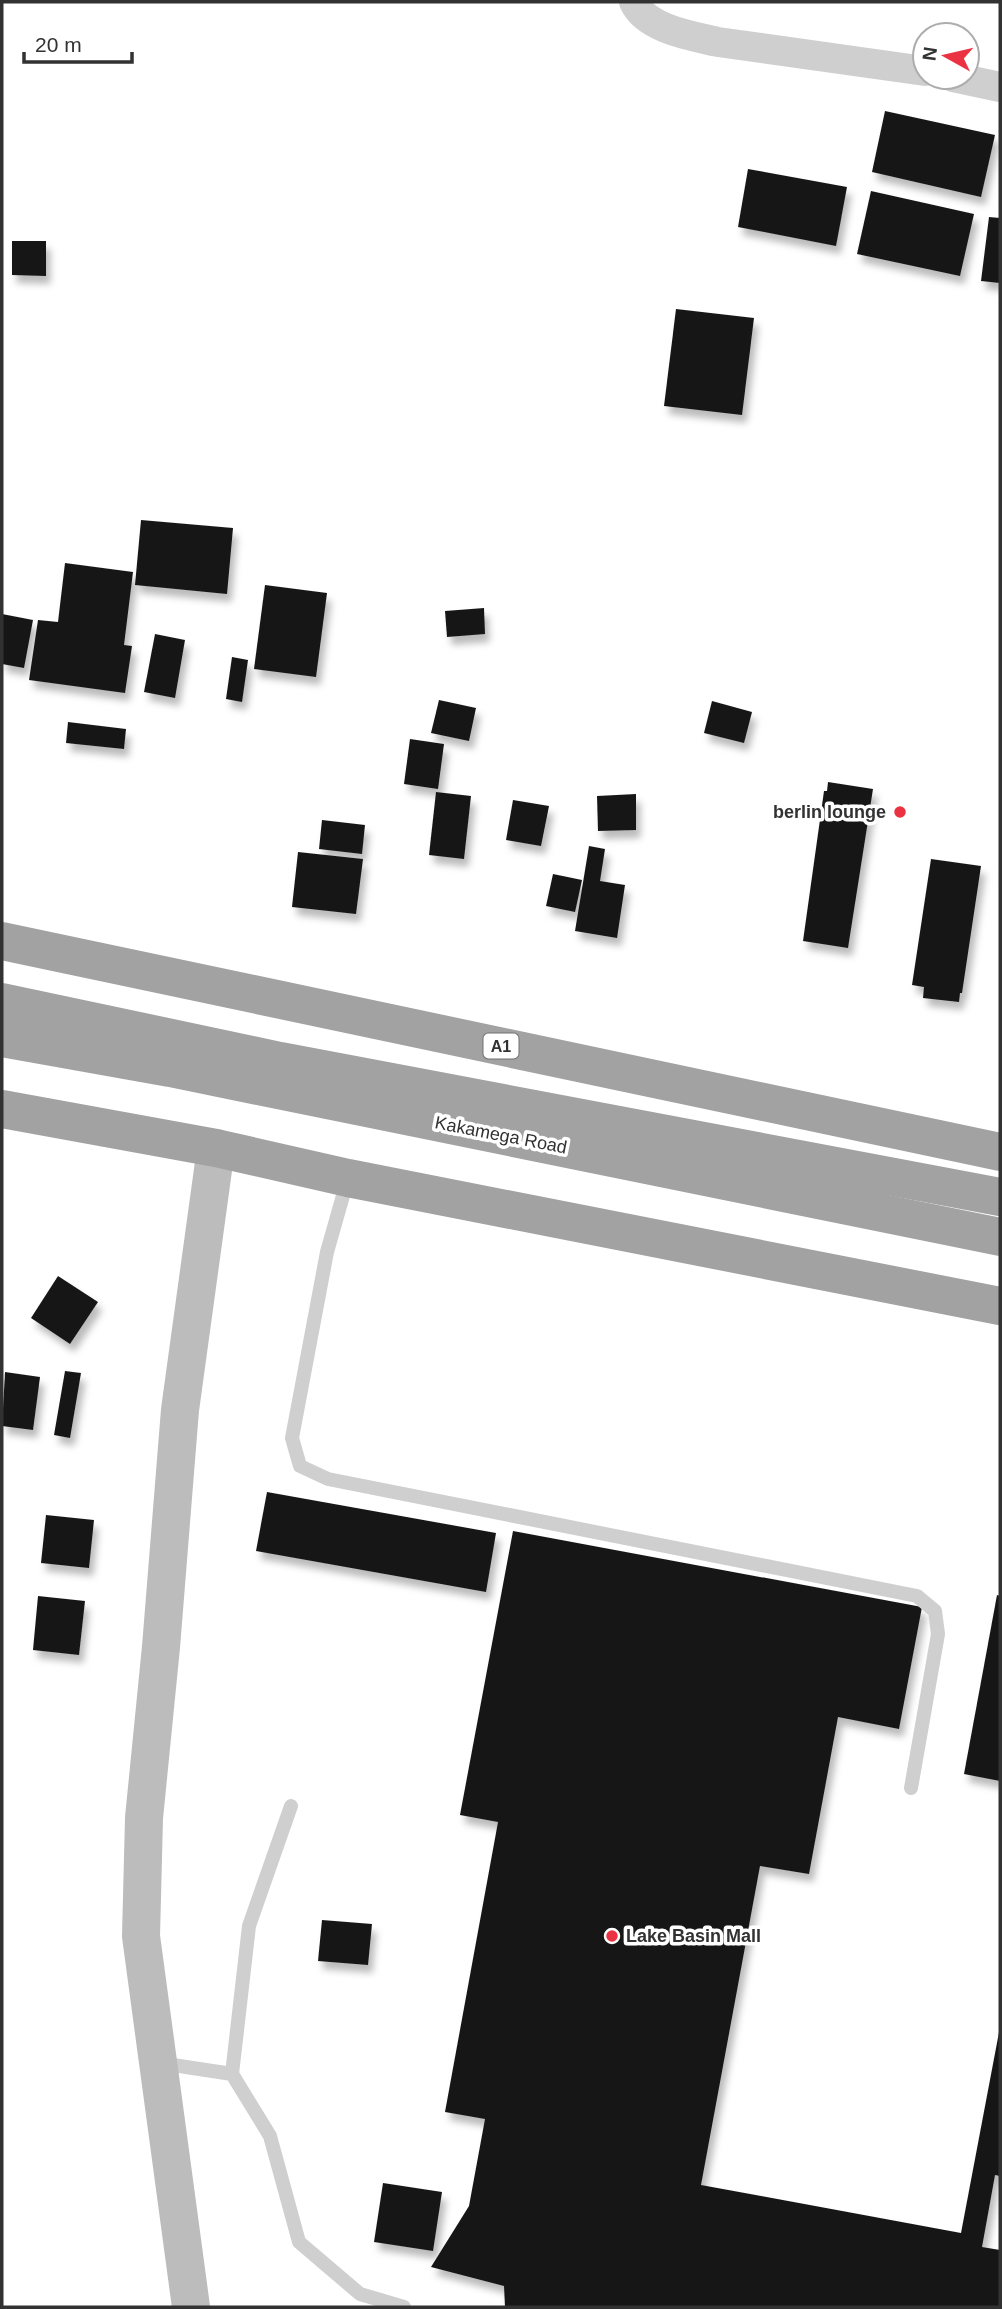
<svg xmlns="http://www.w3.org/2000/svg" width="1002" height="2309" font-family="Arial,sans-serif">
<defs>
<filter id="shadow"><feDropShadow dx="4.5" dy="8" stdDeviation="3.5" flood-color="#0004"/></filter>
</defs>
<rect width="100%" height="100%" fill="#fff"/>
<!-- building -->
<g fill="#191919" filter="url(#shadow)">
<polygon points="885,111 995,135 981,197 872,172"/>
<polygon points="748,169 847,187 836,246 738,227"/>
<polygon points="871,191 974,214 960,276 857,254"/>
<polygon points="989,217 1000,218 1000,283 981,281"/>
<polygon points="12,241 46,241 46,276 12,275"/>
<polygon points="676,309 754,318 742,415 664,406"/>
<polygon points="141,520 233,528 227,594 135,585"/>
<polygon points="65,563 133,572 124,645 132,646 125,693 29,680 38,620 58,622"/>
<polygon points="265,585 327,593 316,677 254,669"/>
<polygon points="484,608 485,634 447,637 445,611"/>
<polygon points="2,614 33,620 24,668 2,664"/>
<polygon points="155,634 185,640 175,698 144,692"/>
<polygon points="232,657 248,660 242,702 226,699"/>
<polygon points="439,700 476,708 469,741 431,733"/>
<polygon points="712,701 752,712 744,743 704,733"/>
<polygon points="68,722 126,729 124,749 66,743"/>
<polygon points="410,739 444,744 438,789 404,784"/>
<polygon points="828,782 873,789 848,948 803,941 824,791 827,791"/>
<polygon points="436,792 471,796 464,859 429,855"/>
<polygon points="636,794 636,830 598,831 597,796"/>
<polygon points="513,800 549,806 541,846 506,840"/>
<polygon points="322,820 365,825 362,854 319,849"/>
<polygon points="589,846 605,849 600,881 625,885 617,938 575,931"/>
<polygon points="298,852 363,859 356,914 292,907"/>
<polygon points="931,859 981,866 962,993 960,993 959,1002 923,998 924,987 912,985"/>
<polygon points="553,874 582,880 575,912 546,906"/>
<polygon points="58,1276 98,1302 70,1344 31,1318"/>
<polygon points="65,1371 81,1373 70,1438 54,1435"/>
<polygon points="5,1372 40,1377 33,1430 2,1426"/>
<polygon points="267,1492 496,1533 486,1592 256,1551"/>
<polygon points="46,1515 94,1520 89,1568 41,1563"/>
<polygon points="513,1531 922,1607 899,1729 838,1717 809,1874 760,1866 701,2185 961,2233 1000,2027 1000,2176 995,2175 982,2247 1000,2250 1000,2307 505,2307 504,2286 431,2267 469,2206 485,2119 445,2112 498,1822 460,1815"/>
<polygon points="997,1595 1000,1596 1000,1781 964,1774"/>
<polygon points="38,1596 85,1601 79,1655 33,1650"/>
<polygon points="322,1920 372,1924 368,1965 318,1961"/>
<polygon points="383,2183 442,2192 433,2251 374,2242"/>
</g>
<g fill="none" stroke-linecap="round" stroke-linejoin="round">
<!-- service -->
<g stroke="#cfcfcf" stroke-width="14">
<polyline points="348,1178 327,1252 292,1438 300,1466 328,1479 917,1596 935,1611 938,1634 911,1788"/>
<polyline points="160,2063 232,2074 270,2136 299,2242 360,2294 404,2307"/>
<polyline points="232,2074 249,1926 291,1806"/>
</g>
<!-- minor -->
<g stroke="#cfcfcf" stroke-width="30">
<path d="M634 2C646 29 692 36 718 42L925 71"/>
<polyline points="953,77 1000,87"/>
</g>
<!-- secondary -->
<polyline stroke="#bcbcbc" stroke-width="38" points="191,2307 141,1936 144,1818 161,1647 180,1410 216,1148"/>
<!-- trunk -->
<g stroke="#a2a2a2" stroke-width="38">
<polyline points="2,941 1000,1152"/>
<polyline points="2,1002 280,1061 1000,1197"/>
<polyline points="2,1038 170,1068 1000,1237"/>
<polyline points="2,1109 216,1148 348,1178 1000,1306"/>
</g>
</g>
<!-- markers -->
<g fill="#eb3242" stroke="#fff" stroke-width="2.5">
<circle cx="900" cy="812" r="7"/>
<circle cx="612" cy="1936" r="7"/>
</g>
<g text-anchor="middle" stroke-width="7" stroke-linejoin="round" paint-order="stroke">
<!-- shield labels -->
<rect fill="#fff" stroke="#707070" stroke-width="2" x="483.5" y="1033.5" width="35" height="25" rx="5"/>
<g font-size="16" font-weight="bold" fill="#323232">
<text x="501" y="1052">A1</text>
</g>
<!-- poi labels -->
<g font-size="18" font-weight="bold" fill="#323232" stroke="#fff" text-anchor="end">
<text x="886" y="818">berlin lounge</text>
<text x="626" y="1942" text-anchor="start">Lake Basin Mall</text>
</g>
<!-- street labels -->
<g font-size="18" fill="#323232" stroke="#fff">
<text transform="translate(501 1135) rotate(11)" y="6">Kakamega Road</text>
</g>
</g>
<!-- border -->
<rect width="1002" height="2309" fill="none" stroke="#323232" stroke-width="7"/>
<!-- north arrow -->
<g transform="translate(946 56) rotate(278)"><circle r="33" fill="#ffffff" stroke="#adadad" stroke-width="2"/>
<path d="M0-5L12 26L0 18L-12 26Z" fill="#eb3242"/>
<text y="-10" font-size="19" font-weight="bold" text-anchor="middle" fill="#323232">N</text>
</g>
<!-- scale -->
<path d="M24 52v10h108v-10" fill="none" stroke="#323232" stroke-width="3.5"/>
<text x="35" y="52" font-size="21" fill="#323232" stroke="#ffffff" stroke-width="5" paint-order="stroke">20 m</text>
</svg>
